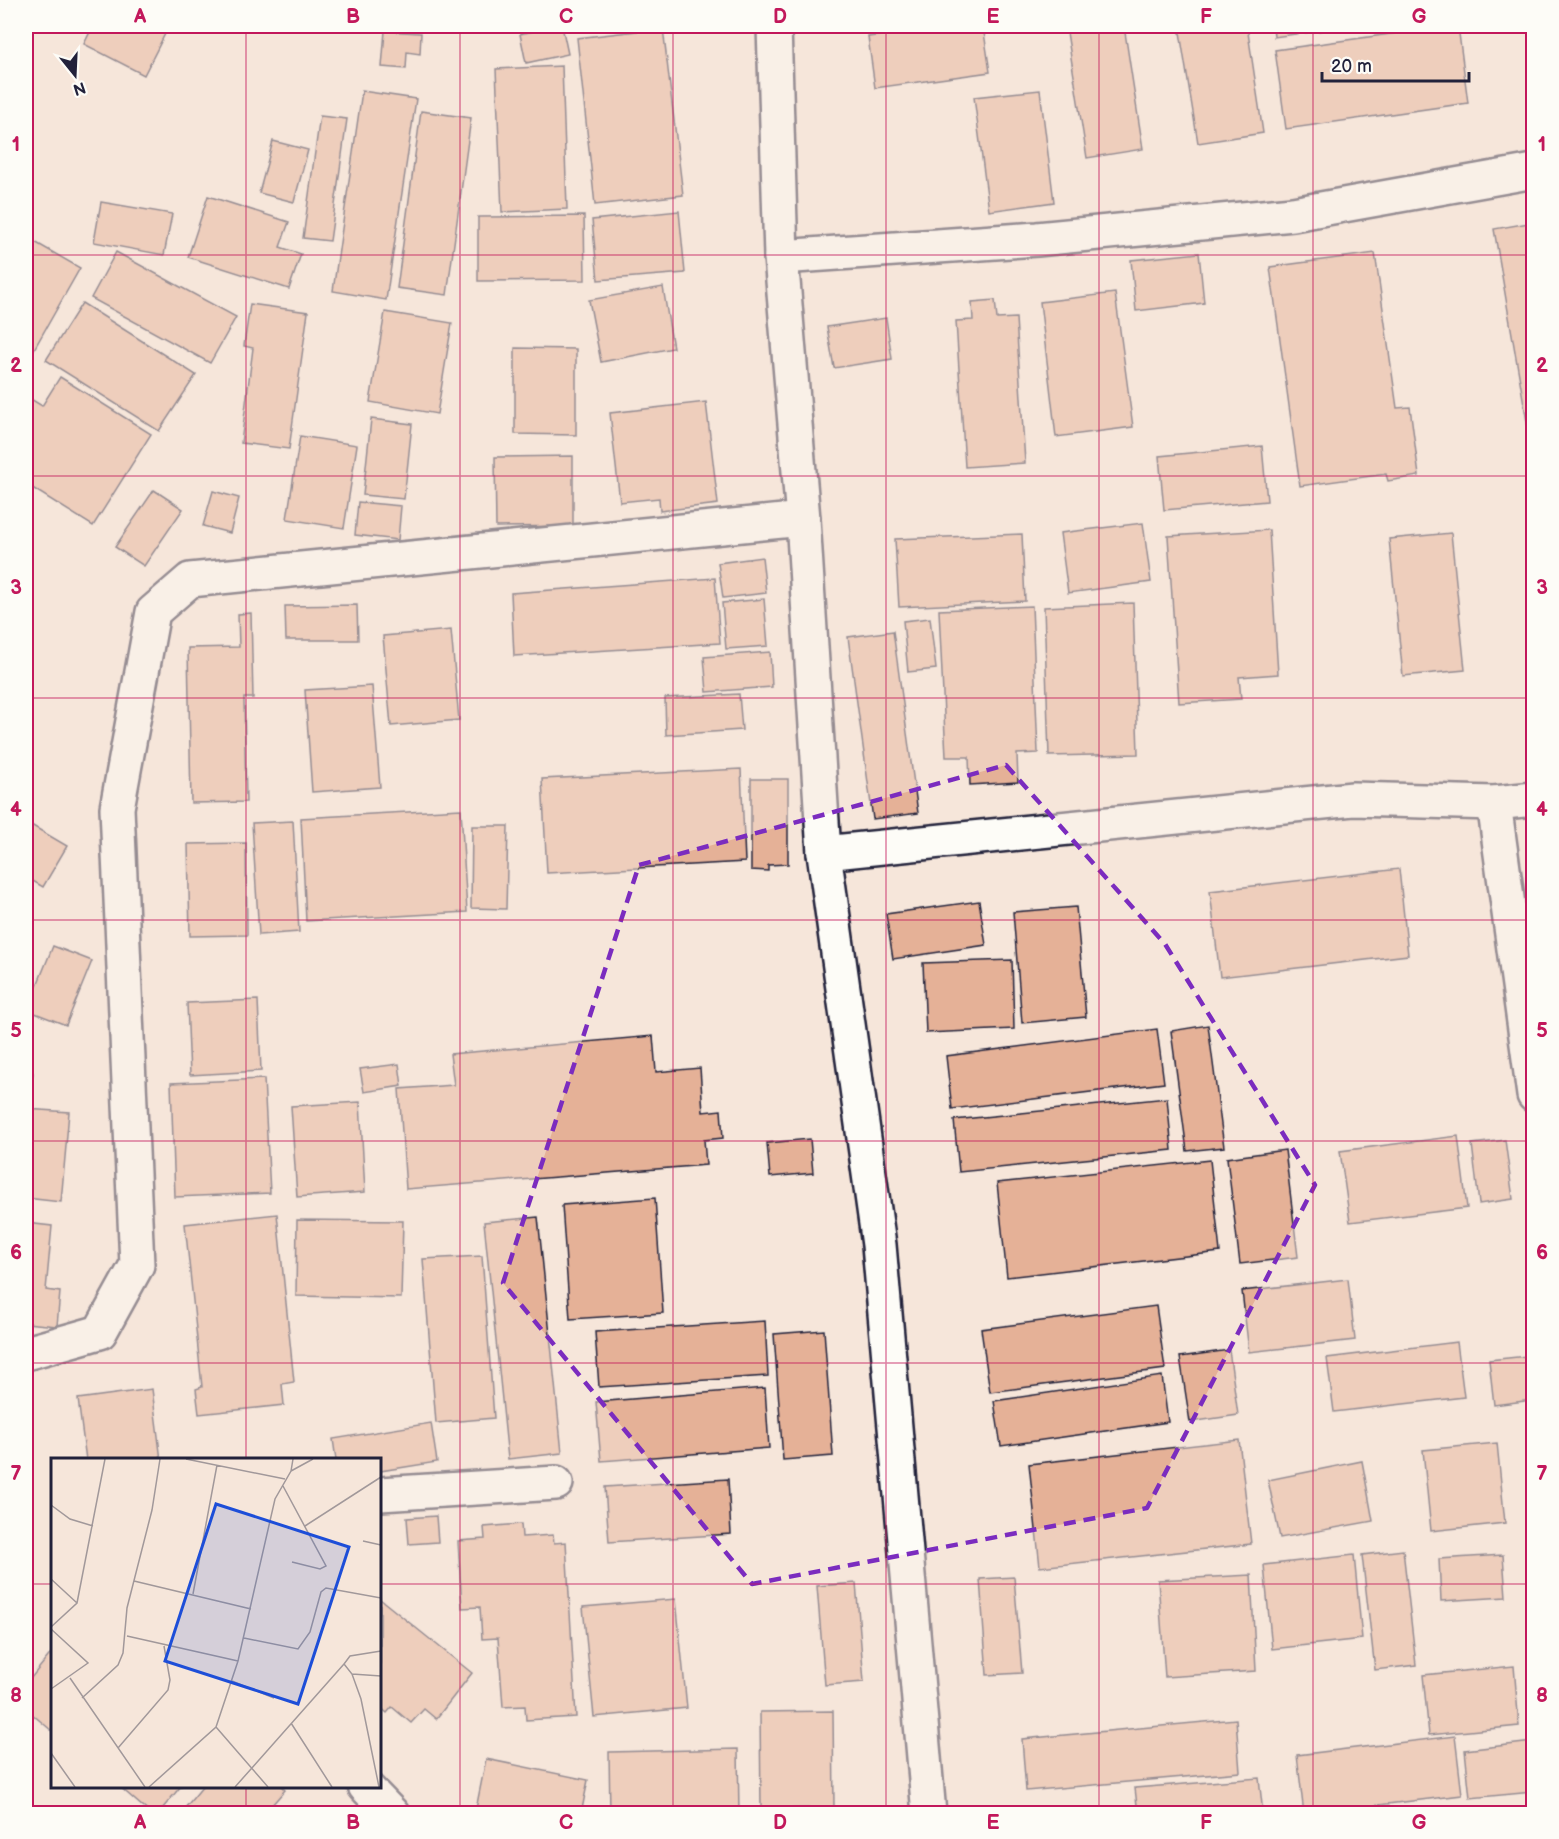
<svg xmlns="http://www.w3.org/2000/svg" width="1559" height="1839" font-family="'Balsamiq Sans',sans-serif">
<rect width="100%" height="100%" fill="#f6e6da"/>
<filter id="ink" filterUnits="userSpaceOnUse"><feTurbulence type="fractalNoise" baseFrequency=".0167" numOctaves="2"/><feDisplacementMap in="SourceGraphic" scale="12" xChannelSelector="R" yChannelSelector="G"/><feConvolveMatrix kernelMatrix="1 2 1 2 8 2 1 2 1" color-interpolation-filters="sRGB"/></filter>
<g filter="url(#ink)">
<!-- building -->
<g fill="#e5b197" stroke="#22223b" stroke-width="1.5">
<polygon points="93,26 169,26 144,75 84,44"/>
<polygon points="557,26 562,26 568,54 526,63 520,34"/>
<polygon points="951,26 983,26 990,72 875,88 868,37"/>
<polygon points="1066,26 1124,26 1143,149 1087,158"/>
<polygon points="1179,26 1247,26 1263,133 1198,143"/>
<polygon points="1273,26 1354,26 1274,37"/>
<polygon points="1448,26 1458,26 1468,103 1286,129 1275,50"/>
<polygon points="663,28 683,195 595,205 577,38"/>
<polygon points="385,31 421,33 420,54 407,52 406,69 382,67"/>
<polygon points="562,66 567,209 502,212 496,69"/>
<polygon points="1040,90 1054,202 989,211 974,97"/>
<polygon points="362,91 416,99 386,300 333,291"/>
<polygon points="421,111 471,118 447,295 397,288"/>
<polygon points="320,116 347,119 330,241 303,238"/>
<polygon points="273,141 308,150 294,202 259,193"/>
<polygon points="208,196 289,222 280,247 301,254 289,289 188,257"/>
<polygon points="101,202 172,214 164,255 94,242"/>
<polygon points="679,211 685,273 598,280 592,220"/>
<polygon points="584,216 585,280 478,281 478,217"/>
<polygon points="1534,222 1534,463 1494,229"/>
<polygon points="26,237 80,268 33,351 26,347"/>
<polygon points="116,252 236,317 210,363 91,298"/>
<polygon points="1199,253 1204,303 1136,311 1131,260"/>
<polygon points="1375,253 1397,408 1410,407 1419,476 1388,481 1386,474 1300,486 1270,267"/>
<polygon points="663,287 673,348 601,362 589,300"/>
<polygon points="1115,293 1133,427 1056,437 1040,302"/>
<polygon points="995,300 997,319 1016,318 1025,463 965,467 956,321 973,320 972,302"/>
<polygon points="82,303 196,375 159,431 46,360"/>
<polygon points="250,304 308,312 289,449 241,443 253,348 244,346"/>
<polygon points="385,312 452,323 437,414 370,402"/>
<polygon points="886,318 892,359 834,368 827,327"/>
<polygon points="515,348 576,349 576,435 515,434"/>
<polygon points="60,377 151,434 93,526 26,484 26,396 42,406"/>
<polygon points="706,402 718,504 660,511 659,498 620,502 610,413"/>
<polygon points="371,419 412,424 404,499 363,495"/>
<polygon points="300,436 357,445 344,528 287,519"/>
<polygon points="1262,446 1267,501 1164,510 1159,456"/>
<polygon points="573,456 573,526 496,527 495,457"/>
<polygon points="154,490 183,509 144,566 115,547"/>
<polygon points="213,491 239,498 230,533 203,526"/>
<polygon points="358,502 401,506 398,540 355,535"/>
<polygon points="1143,523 1151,582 1068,593 1060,533"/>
<polygon points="1269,530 1278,674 1239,677 1241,699 1179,703 1168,536"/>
<polygon points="1451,533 1465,670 1403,676 1389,539"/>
<polygon points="1022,534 1025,601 899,607 895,539"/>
<polygon points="762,557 766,593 723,598 718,563"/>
<polygon points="715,578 720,643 514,656 511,593"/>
<polygon points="764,599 768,646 726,649 722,603"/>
<polygon points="1133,603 1138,754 1049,756 1044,607"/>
<polygon points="357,605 358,640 286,640 285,606"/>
<polygon points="1032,606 1038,753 1017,754 1018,782 970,785 969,757 946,757 939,610"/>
<polygon points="251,613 253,698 244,698 246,802 191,803 188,648 239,647 238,614"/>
<polygon points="930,618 936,669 908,672 903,621"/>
<polygon points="451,630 459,720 391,726 383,636"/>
<polygon points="893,631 918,813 873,819 848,637"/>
<polygon points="770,652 772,687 707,692 704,657"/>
<polygon points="372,686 380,787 312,792 305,690"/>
<polygon points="739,694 742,730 666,735 665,698"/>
<polygon points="741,769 745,862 547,873 542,779"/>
<polygon points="751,779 788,779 788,864 768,865 768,871 751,870"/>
<polygon points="461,809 467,912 306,921 301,818"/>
<polygon points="293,821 299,932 259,935 252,823"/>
<polygon points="26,822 67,846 43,887 26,877"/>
<polygon points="472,826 508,826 506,909 471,908"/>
<polygon points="246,843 247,935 190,936 188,844"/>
<polygon points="1399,869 1408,955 1220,977 1210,891"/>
<polygon points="979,901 986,945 893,959 886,914"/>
<polygon points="1076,907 1086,1017 1022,1023 1013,912"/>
<polygon points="53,946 92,961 66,1025 27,1010"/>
<polygon points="1012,960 1014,1029 926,1033 923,963"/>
<polygon points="258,1000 261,1071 190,1075 187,1003"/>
<polygon points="1208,1025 1224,1147 1187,1151 1171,1031"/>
<polygon points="1157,1029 1164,1083 952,1109 946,1056"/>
<polygon points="653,1036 656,1072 700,1068 703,1112 721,1110 723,1138 704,1140 706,1165 406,1189 399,1089 454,1085 450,1054"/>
<polygon points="399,1064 402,1086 364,1092 360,1069"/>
<polygon points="26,1071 33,1073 27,1106 26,1105"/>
<polygon points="264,1079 270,1193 175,1197 171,1083"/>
<polygon points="1167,1098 1172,1150 959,1172 954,1120"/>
<polygon points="360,1102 365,1192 297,1197 291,1106"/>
<polygon points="26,1109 69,1112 61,1202 26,1198"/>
<polygon points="1458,1136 1467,1208 1350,1222 1340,1151"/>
<polygon points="810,1139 813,1173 770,1177 767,1143"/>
<polygon points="1505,1140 1513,1199 1479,1204 1472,1144"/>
<polygon points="1285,1150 1298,1257 1240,1264 1227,1158"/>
<polygon points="1210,1160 1220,1252 1007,1277 997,1183"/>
<polygon points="655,1198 663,1313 570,1319 562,1205"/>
<polygon points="277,1214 294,1382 282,1384 284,1405 199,1414 196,1389 202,1387 185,1224"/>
<polygon points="538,1217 562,1453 508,1459 484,1222"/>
<polygon points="297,1220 403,1221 401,1298 296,1296"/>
<polygon points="26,1223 52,1226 46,1290 60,1292 57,1326 26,1323"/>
<polygon points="482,1256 494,1418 436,1423 423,1259"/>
<polygon points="1348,1279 1355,1340 1249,1352 1242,1291"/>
<polygon points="1156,1306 1165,1369 990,1392 981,1329"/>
<polygon points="765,1321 768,1376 599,1387 595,1332"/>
<polygon points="824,1330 833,1456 783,1460 774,1334"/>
<polygon points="1457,1342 1464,1397 1334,1412 1327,1358"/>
<polygon points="1229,1350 1238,1415 1190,1422 1180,1357"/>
<polygon points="1527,1356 1532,1400 1494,1405 1489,1360"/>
<polygon points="1162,1376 1168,1422 1001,1446 994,1401"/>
<polygon points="765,1388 769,1448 601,1461 596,1402"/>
<polygon points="152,1389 161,1460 86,1460 78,1399"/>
<polygon points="431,1423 437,1462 380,1471 380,1460 336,1460 333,1439"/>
<polygon points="1239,1440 1251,1544 1040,1567 1029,1464"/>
<polygon points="1497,1443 1505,1523 1431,1531 1423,1450"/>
<polygon points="1362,1461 1373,1521 1280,1538 1268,1480"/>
<polygon points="728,1479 731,1534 609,1542 605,1487"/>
<polygon points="436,1516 438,1542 409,1544 407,1518"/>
<polygon points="521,1524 522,1537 553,1535 554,1543 566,1542 576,1717 526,1720 525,1706 503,1707 498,1638 482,1639 480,1607 462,1608 458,1541 485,1539 484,1527"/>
<polygon points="1403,1550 1416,1665 1375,1670 1362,1555"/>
<polygon points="1354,1555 1362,1639 1272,1649 1264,1565"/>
<polygon points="1503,1555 1506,1597 1441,1601 1439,1559"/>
<polygon points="1251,1575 1256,1671 1165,1677 1158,1580"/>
<polygon points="1014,1577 1022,1673 987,1675 980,1579"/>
<polygon points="856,1583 864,1682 825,1685 817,1586"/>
<polygon points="380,1599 472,1673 436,1719 424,1709 411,1723 392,1707 387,1713 380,1707"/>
<polygon points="676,1599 687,1708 594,1717 583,1607"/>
<polygon points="52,1652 52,1731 26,1709 26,1684"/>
<polygon points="1514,1666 1519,1726 1429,1735 1423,1675"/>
<polygon points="833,1711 834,1808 761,1809 760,1712"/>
<polygon points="1236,1719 1240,1772 1026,1791 1022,1739"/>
<polygon points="1455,1736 1462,1795 1304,1814 1297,1755"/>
<polygon points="1534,1742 1534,1792 1470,1798 1465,1750"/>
<polygon points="738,1749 739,1814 610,1814 609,1752"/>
<polygon points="486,1759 588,1780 581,1814 475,1814"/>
<polygon points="1259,1778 1263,1814 1138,1814 1135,1788"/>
<polygon points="119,1786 181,1786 158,1814 151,1814"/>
<polygon points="203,1786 281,1786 285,1790 264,1814 180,1814"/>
</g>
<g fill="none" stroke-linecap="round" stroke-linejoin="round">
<defs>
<g id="street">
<polyline points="774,26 781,257 803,519 824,853 879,1245 929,1814"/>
<polyline points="781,257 1037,239 1293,214 1534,171"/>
<polyline points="1494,803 1534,1095"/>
<polyline points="824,853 1353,799 1494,803 1534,799"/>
<polyline points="26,1353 100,1332 137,1265 117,808 153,612 190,580 803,519"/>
<polyline points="380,1494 556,1483"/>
<polyline points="365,1786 392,1814"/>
</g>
</defs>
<!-- street casing -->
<use href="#street" stroke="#22223b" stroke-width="38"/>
<!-- street -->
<use href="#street" stroke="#fdfcf7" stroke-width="33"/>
</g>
</g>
<!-- marked area -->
<path d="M0 0H1559V1839H0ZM1006 765 1165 944 1315 1185 1147 1508 752 1584 503 1283 639 865Z" fill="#f6e6da" fill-opacity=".55" fill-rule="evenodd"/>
<path fill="none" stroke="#7b2cbf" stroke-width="4.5" stroke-dasharray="12 8" stroke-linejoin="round" d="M1006 765 1165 944 1315 1185 1147 1508 752 1584 503 1283 639 865Z"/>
<!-- grid -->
<path fill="none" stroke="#c2185b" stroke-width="1.5" stroke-opacity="0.55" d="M246 26V1460M460 26V1814M673 26V1814M886 26V1814M1099 26V1814M1313 26V1814M26 255H1534M26 476H1534M26 698H1534M26 920H1534M26 1141H1534M26 1363H1534M26 1584H52M380 1584H1534M246 1786V1814"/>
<!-- overview -->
<g transform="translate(51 1458)">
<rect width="330" height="330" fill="#f6e6da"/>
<path fill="none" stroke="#a1989a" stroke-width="1.5" d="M135 1 234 21M240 13 262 1M232 28 275 108 269 111 241 104M0 47 19 61 42 68M254 68 330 19M312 83 330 87M0 121 26 145M83 123 200 151M142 136 166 7M0 169 26 145 54 1M0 171 37 205 0 231M76 178 187 203M193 180 247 191 259 174 270 134 275 130 330 140M301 216 330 218M19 220 94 329M181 223 223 240M31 240 67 207 72 195 76 150 101 52 109 1M240 265 281 329M165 269 217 329M67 290 117 232 119 222 113 188M0 295 24 329M98 329 165 269 187 203 224 41 240 13 242 1M184 329 293 206M328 329 310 241 301 216 293 206 299 198 330 193"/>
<path fill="#1d4ed8" fill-opacity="0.15" stroke="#1d4ed8" stroke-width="3" d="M165 46 298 89 247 246 114 203Z"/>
<rect width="330" height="330" fill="none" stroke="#22223b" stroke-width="3"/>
</g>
<!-- margin -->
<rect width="1559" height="1839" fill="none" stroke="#fdfcf7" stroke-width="66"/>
<!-- north arrow -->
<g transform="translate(75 75) rotate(162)" stroke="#fdfcf7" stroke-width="4.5" paint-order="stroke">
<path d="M0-4.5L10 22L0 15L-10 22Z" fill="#22223b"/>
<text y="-9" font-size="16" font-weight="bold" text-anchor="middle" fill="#22223b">N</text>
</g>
<!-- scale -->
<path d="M1322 72v9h147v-9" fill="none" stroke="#22223b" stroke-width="3"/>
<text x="1331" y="72" font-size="18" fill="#22223b" stroke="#fdfcf7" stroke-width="4.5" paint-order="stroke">20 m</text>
<rect x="33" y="33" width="1493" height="1773" fill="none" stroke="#c2185b" stroke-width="2"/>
<g font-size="20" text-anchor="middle" font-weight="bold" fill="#c2185b">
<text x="140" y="23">A</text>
<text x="353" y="23">B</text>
<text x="566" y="23">C</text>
<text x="780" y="23">D</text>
<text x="993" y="23">E</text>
<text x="1206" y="23">F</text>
<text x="1419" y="23">G</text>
<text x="16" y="151">1</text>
<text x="1542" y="151">1</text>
<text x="16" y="372">2</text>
<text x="1542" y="372">2</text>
<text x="16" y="594">3</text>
<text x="1542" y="594">3</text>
<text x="16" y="816">4</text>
<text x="1542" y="816">4</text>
<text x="16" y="1037">5</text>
<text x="1542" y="1037">5</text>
<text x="16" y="1259">6</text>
<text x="1542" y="1259">6</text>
<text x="16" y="1480">7</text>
<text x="1542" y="1480">7</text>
<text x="16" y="1702">8</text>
<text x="1542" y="1702">8</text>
<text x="140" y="1829">A</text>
<text x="353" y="1829">B</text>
<text x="566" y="1829">C</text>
<text x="780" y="1829">D</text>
<text x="993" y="1829">E</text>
<text x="1206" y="1829">F</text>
<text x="1419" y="1829">G</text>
</g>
</svg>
